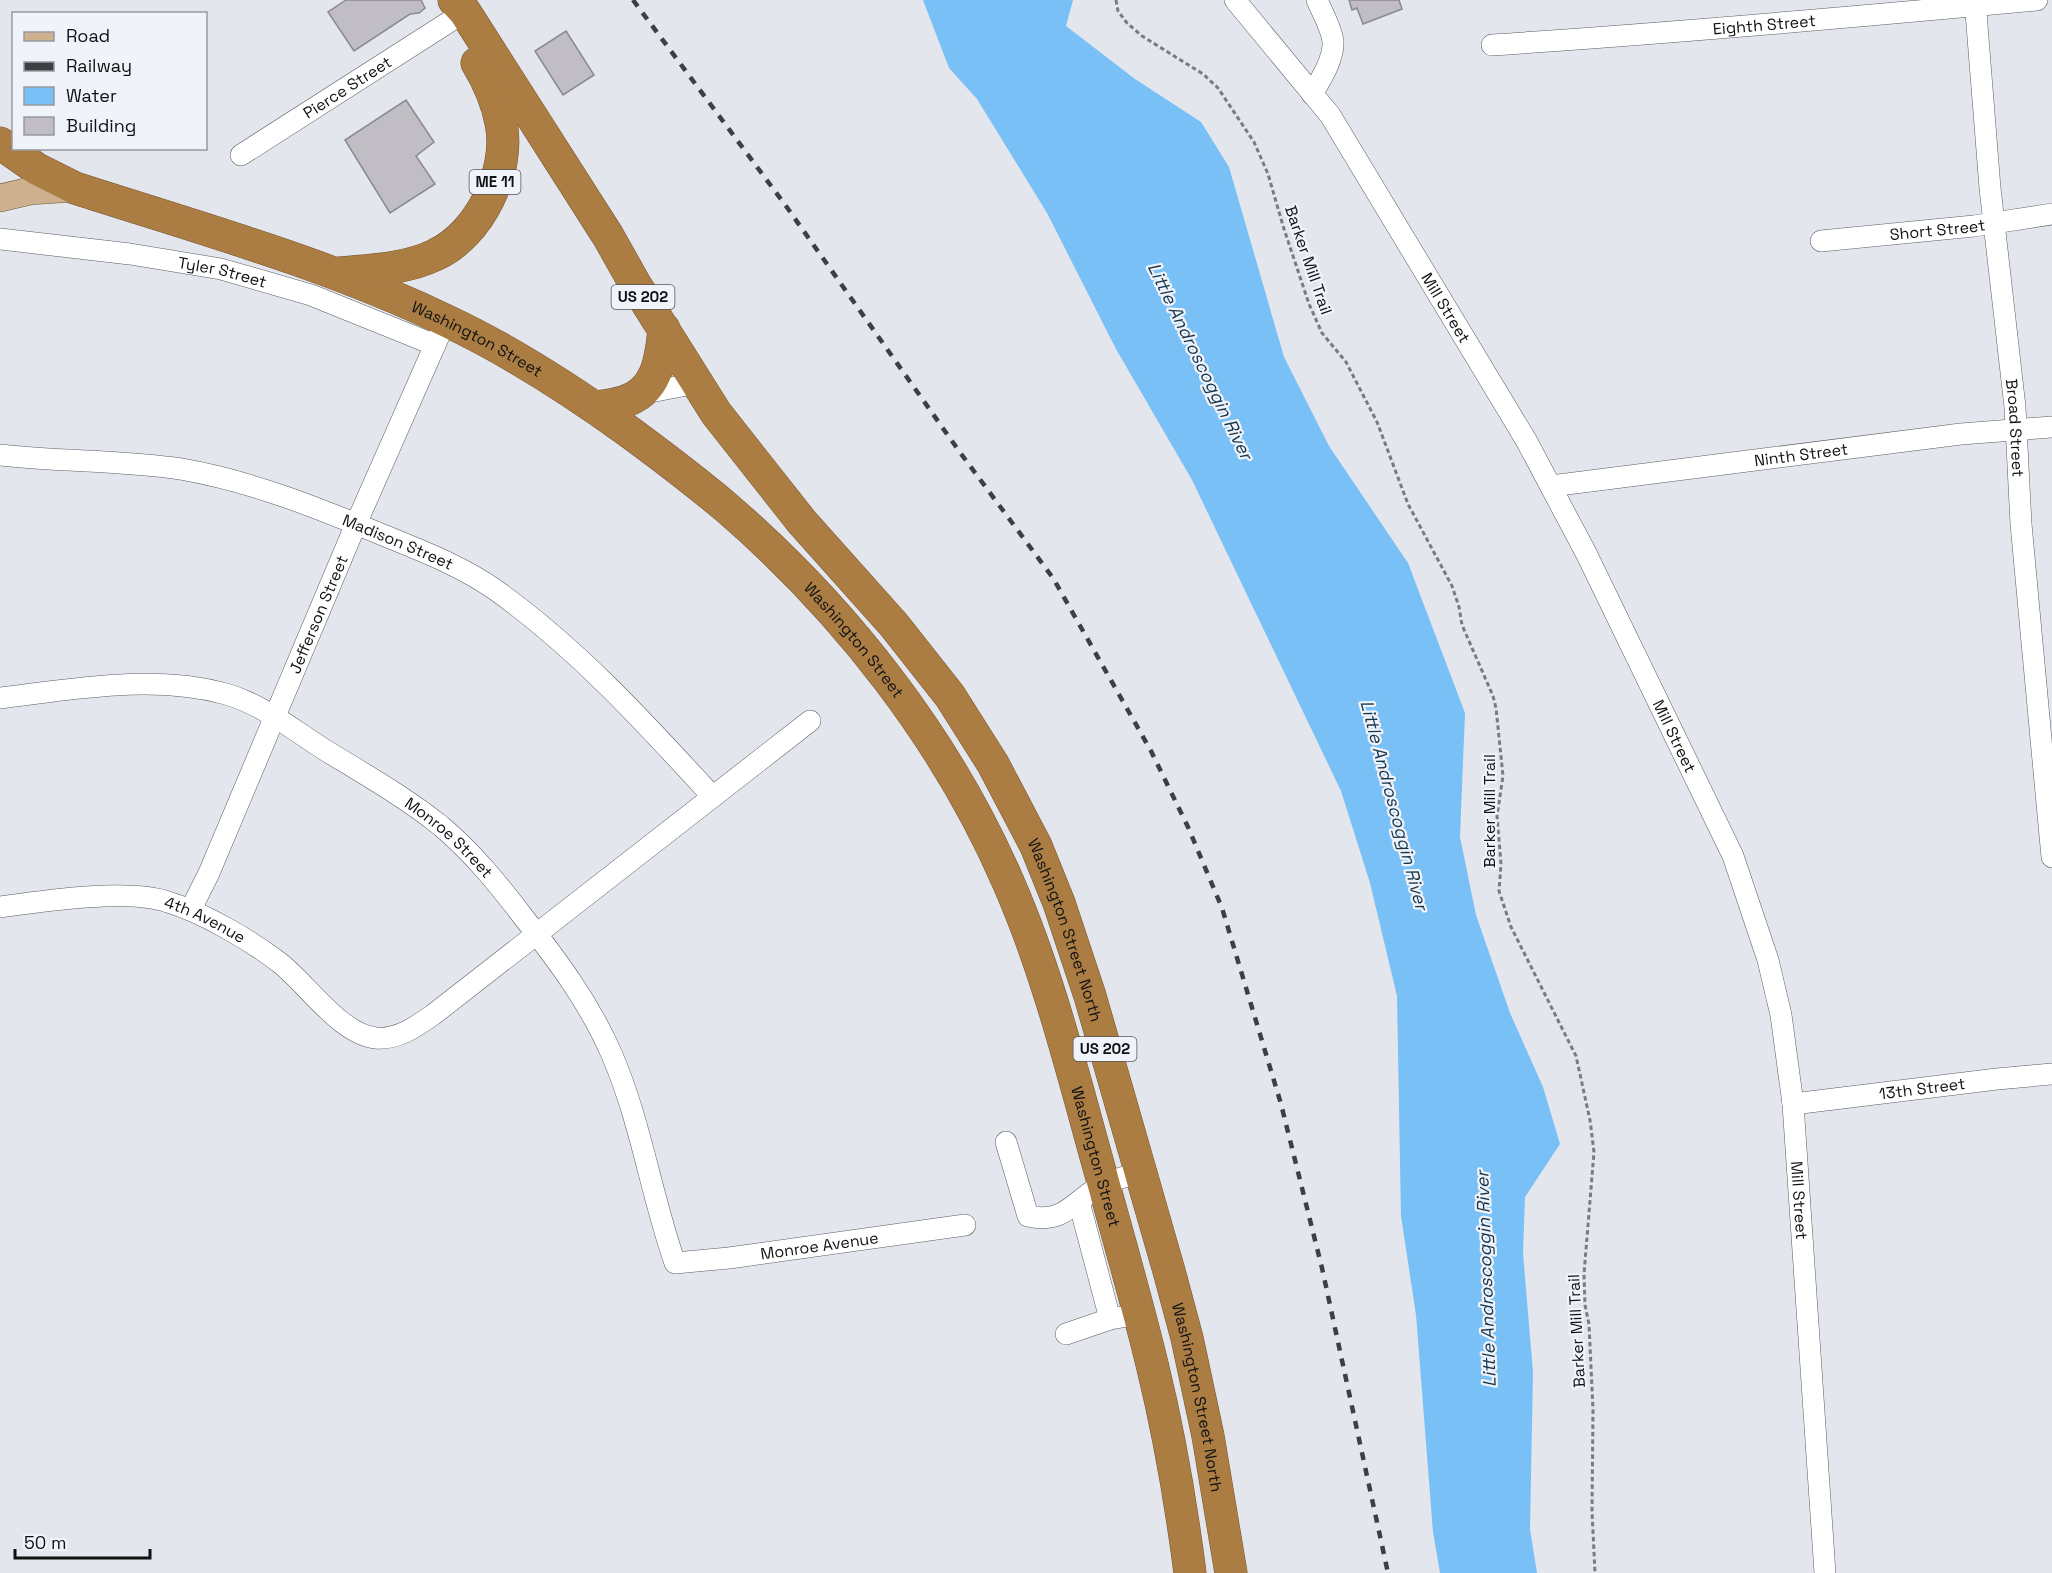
<svg xmlns="http://www.w3.org/2000/svg" width="2052" height="1573" font-family="'Space Grotesk',sans-serif">
<rect width="100%" height="100%" fill="#e3e6ed"/>
<!-- water -->
<polygon fill="#79c0f6" points="923,0 1073,0 1066,26 1135,79 1201,122 1229,167 1284,357 1329,446 1408,563 1465,713 1460,837 1476,915 1510,1013 1543,1087 1560,1144 1525,1197 1523,1253 1533,1372 1530,1529 1537,1573 1440,1573 1433,1532 1416,1315 1401,1216 1397,996 1370,883 1341,791 1192,480 1116,349 1047,213 977,99 949,68"/>
<!-- building -->
<g fill="#c0bec4" stroke="#8a898f" stroke-width="1.5">
<polygon points="346,0 421,0 425,8 419,13 410,14 354,51 328,12"/>
<polygon points="1349,0 1399,0 1402,9 1363,24 1357,8 1352,10"/>
<polygon points="566,31 594,75 563,95 535,51"/>
<polygon points="406,100 434,142 416,156 435,184 390,213 345,140"/>
</g>
<g fill="none" stroke-linecap="round" stroke-linejoin="round">
<defs>
<g id="minor">
<path id="s1" d="M1235 0 1330 115 1526 440 1586 553 1733 856 1768 960 1781 1015 1793 1104 1825 1573"/>
<path id="s2" d="M1975 0 1990 188 2015 407 2021 524 2052 857"/>
<path id="s3" d="M1492 45C1674 33 1855 17 2037 0"/>
<path d="M1312 94C1321 79 1334 59 1333 41 1331 27 1322 12 1317 0"/>
<path id="s4" d="M241 155 452 20"/>
<path id="s5" d="M0 239 130 254 221 269 311 295 435 345"/>
<path id="s6" d="M1821 241 1974 226 2052 214"/>
<polyline points="640,394 697,383"/>
<path id="s7" d="M0 455C60 462 121 460 181 469 251 481 318 508 383 535 422 551 462 566 497 591 578 649 646 724 713 797"/>
<path id="s8" d="M1551 486 1961 434 2052 427"/>
<path id="s9" d="M0 698C74 689 153 674 226 694 264 705 293 730 325 750 364 774 405 797 441 826 473 853 499 885 524 918 558 961 590 1004 612 1055 641 1122 651 1195 675 1263L729 1258 965 1225"/>
<path id="s10" d="M0 907C43 901 129 888 168 902 204 913 250 940 280 963 308 985 340 1034 376 1038 398 1040 417 1026 434 1014L810 721"/>
<path id="s11" d="M191 909 209 873 356 524 446 320"/>
<path id="s12" d="M1793 1104 1997 1079 2052 1074"/>
<path d="M1006 1142 1028 1216C1066 1225 1075 1198 1104 1184 1115 1179 1129 1176 1141 1172"/>
<polyline points="1079,1202 1110,1319 1140,1314"/>
<polyline points="1066,1334 1110,1319"/>
</g>
<polyline id="major" points="0,198 30,191 75,188"/>
<g id="highway">
<path id="s13" d="M454 0 465 12 608 236 635 284 716 413 802 522 894 625 950 696 993 764 1036 846 1059 903 1090 996 1169 1271 1187 1338 1208 1436 1231 1573"/>
<path id="s14" d="M0 143 37 169 75 188C199 228 329 264 447 321 511 351 571 390 628 431 662 456 695 481 727 508 845 610 947 740 1009 884 1050 978 1074 1079 1102 1178 1119 1240 1137 1302 1152 1364 1169 1433 1181 1503 1190 1573"/>
<path d="M340 273C371 270 406 269 435 255 479 235 511 171 501 123 497 102 488 81 477 63"/>
<path d="M595 407C604 406 614 405 623 402 657 392 661 360 664 329"/>
</g>
</defs>
<!-- minor casing -->
<use href="#minor" stroke="#5a5d62" stroke-width="22"/>
<!-- major casing -->
<use href="#major" stroke="#755732" stroke-width="28"/>
<!-- highway casing -->
<use href="#highway" stroke="#755732" stroke-width="33"/>
<!-- path -->
<polyline stroke="#797b7f" stroke-width="3" stroke-dasharray="4.5 3" stroke-linecap="butt" points="1116,0 1118,11 1127,23 1142,36 1203,74 1218,88 1254,142 1268,174 1284,229 1309,304 1322,333 1346,362 1377,422 1408,504 1452,586 1459,607 1462,625 1493,696 1496,708 1503,776 1497,816 1501,864 1499,891 1511,927 1576,1056 1590,1120 1594,1152 1584,1274 1585,1305 1589,1324 1593,1410 1592,1511 1595,1573"/>
<!-- minor -->
<use href="#minor" stroke="#fff" stroke-width="21"/>
<!-- major -->
<use href="#major" stroke="#cdb18e" stroke-width="27"/>
<!-- highway -->
<use href="#highway" stroke="#ab7d43" stroke-width="32"/>
<!-- rail -->
<polyline stroke="#3d3f42" stroke-width="4.5" stroke-dasharray="8 8" stroke-linecap="butt" points="633,0 786,206 959,451 1053,578 1151,751 1188,827 1222,908 1281,1104 1322,1268 1388,1573"/>
</g>
<g text-anchor="middle" stroke-width="4.5" stroke-linejoin="round" paint-order="stroke">
<!-- shield labels -->
<g fill="#f0f4fa" stroke="#535558" stroke-width="1.5">
<rect x="469.5" y="170" width="51" height="24" rx="4.5"/>
<rect x="611.5" y="285" width="63" height="24" rx="4.5"/>
<rect x="1073.5" y="1037" width="63" height="24" rx="4.5"/>
</g>
<g font-size="15" font-weight="bold" fill="#101113">
<text x="495" y="187">ME 11</text>
<text x="643" y="302">US 202</text>
<text x="1105" y="1054">US 202</text>
</g>
<!-- street labels -->
<g font-size="16" fill="#101113" stroke="#f0f4fa">
<text dy="6" stroke="none"><textPath href="#s3" startOffset="273">Eighth Street</textPath></text>
<text dy="6" stroke="none"><textPath href="#s4" startOffset="126">Pierce Street</textPath></text>
<text dy="6" stroke="none"><textPath href="#s6" startOffset="117">Short Street</textPath></text>
<text transform="translate(1309 260) rotate(71)" y="6">Barker Mill Trail</text>
<text dy="6" stroke="none"><textPath href="#s5" startOffset="225">Tyler Street</textPath></text>
<text dy="6" stroke="none"><textPath href="#s1" startOffset="374">Mill Street</textPath></text>
<text dy="6" stroke="none"><textPath href="#s14" startOffset="518">Washington Street</textPath></text>
<text dy="6" stroke="none"><textPath href="#s2" startOffset="430">Broad Street</textPath></text>
<text dy="6" stroke="none"><textPath href="#s8" startOffset="252">Ninth Street</textPath></text>
<text dy="6" stroke="none"><textPath href="#s7" startOffset="411">Madison Street</textPath></text>
<text dy="6" stroke="none"><textPath href="#s11" startOffset="321">Jefferson Street</textPath></text>
<text dy="6" stroke="none"><textPath href="#s14" startOffset="1004">Washington Street</textPath></text>
<text dy="6" stroke="none"><textPath href="#s1" startOffset="860">Mill Street</textPath></text>
<text transform="translate(1489 811) rotate(-90)" y="6">Barker Mill Trail</text>
<text dy="6" stroke="none"><textPath href="#s9" startOffset="494">Monroe Street</textPath></text>
<text dy="6" stroke="none"><textPath href="#s10" startOffset="210">4th Avenue</textPath></text>
<text dy="6" stroke="none"><textPath href="#s13" startOffset="1119">Washington Street North</textPath></text>
<text dy="6" stroke="none"><textPath href="#s12" startOffset="130">13th Street</textPath></text>
<text dy="6" stroke="none"><textPath href="#s14" startOffset="1581">Washington Street</textPath></text>
<text dy="6" stroke="none"><textPath href="#s1" startOffset="1346">Mill Street</textPath></text>
<text dy="6" stroke="none"><textPath href="#s9" startOffset="1131">Monroe Avenue</textPath></text>
<text transform="translate(1576 1331) rotate(-93)" y="6">Barker Mill Trail</text>
<text dy="6" stroke="none"><textPath href="#s13" startOffset="1605">Washington Street North</textPath></text>
</g>
<!-- water labels -->
<g font-size="18" font-style="italic" fill="#17364c" stroke="#f0f4fa">
<text transform="translate(1200 361) rotate(64)" y="6">Little Androscoggin River</text>
<text transform="translate(1394 805) rotate(75)" y="6">Little Androscoggin River</text>
<text transform="translate(1486 1279) rotate(-92)" y="6">Little Androscoggin River</text>
</g>
</g>
<!-- legend -->
<rect x="12" y="12" width="195" height="138" fill="#f0f4fa" stroke="#96999e" stroke-width="1.5"/>
<rect x="24" y="32" width="30" height="9" fill="#cdb18e" stroke="#96999e" stroke-width="1.5"/>
<text x="66" y="42" font-size="18" fill="#101113">Road</text>
<rect x="24" y="62" width="30" height="9" fill="#3d3f42" stroke="#96999e" stroke-width="1.5"/>
<text x="66" y="72" font-size="18" fill="#101113">Railway</text>
<rect x="24" y="87" width="30" height="18" fill="#79c0f6" stroke="#96999e" stroke-width="1.5"/>
<text x="66" y="102" font-size="18" fill="#101113">Water</text>
<rect x="24" y="117" width="30" height="18" fill="#c0bec4" stroke="#96999e" stroke-width="1.5"/>
<text x="66" y="132" font-size="18" fill="#101113">Building</text>
<!-- scale -->
<path d="M15 1549v9h135v-9" fill="none" stroke="#101113" stroke-width="3"/>
<text x="24" y="1549" font-size="18" fill="#101113" stroke="#f0f4fa" stroke-width="4.5" paint-order="stroke">50 m</text>
</svg>
